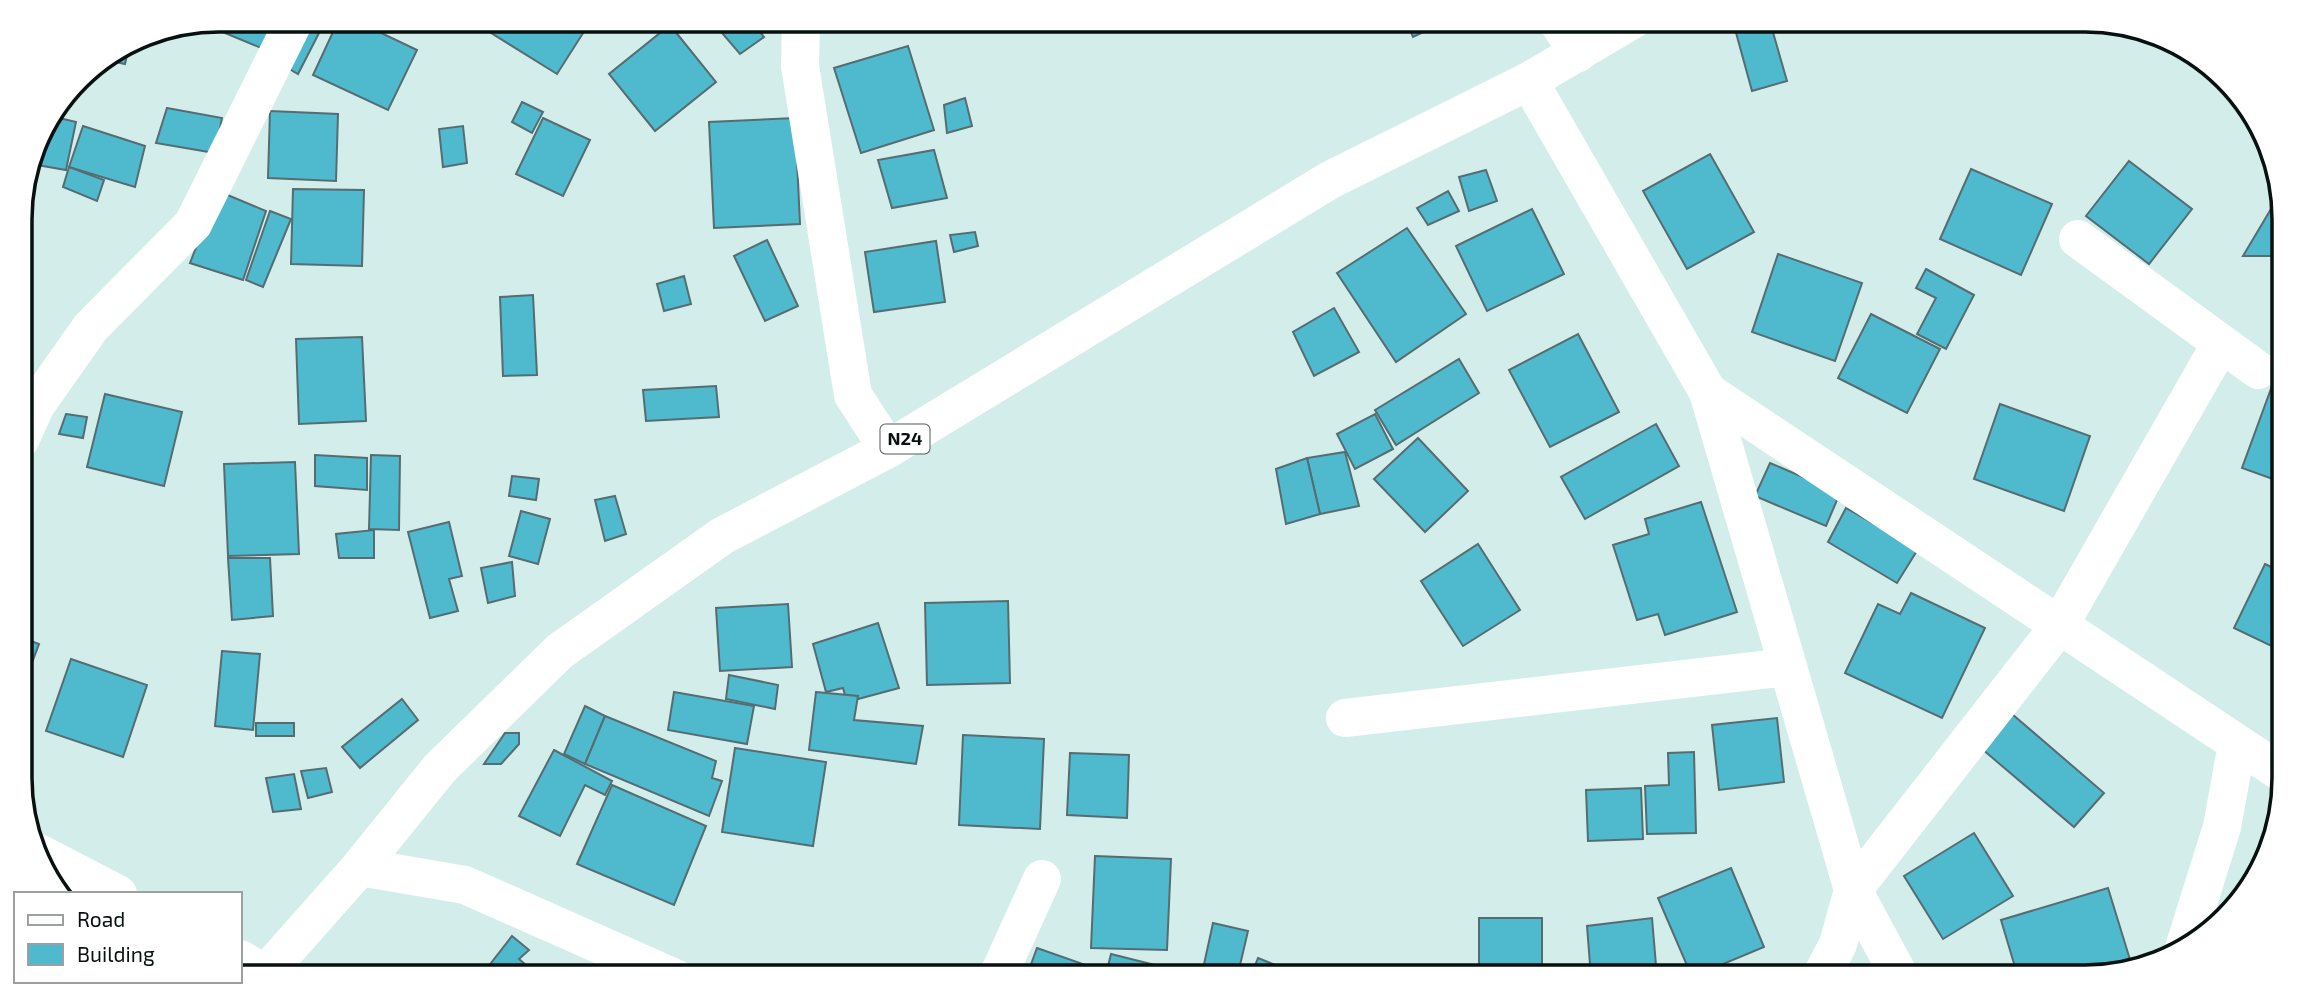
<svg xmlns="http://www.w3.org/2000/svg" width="2304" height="997" font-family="'Exo 2',sans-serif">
<rect width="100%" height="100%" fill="#d2edea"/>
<!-- building -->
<g fill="#4fbace" stroke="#556d72" stroke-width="2">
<polygon points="218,19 279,19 266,50 201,23"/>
<polygon points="339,19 352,19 417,50 388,110 313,75"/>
<polygon points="488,19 592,19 557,74 483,28"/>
<polygon points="710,19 750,19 764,37 740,54"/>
<polygon points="1405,19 1444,19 1445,22 1413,37"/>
<polygon points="304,22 319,33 298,74 281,64"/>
<polygon points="1770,22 1787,81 1752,91 1735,29"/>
<polygon points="670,25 716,82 655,131 609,74"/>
<polygon points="130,42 125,64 102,59"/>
<polygon points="908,46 934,130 861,153 834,68"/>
<polygon points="965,98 972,126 947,133 944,105"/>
<polygon points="522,102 543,112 532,133 512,122"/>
<polygon points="167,108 222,118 215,153 156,143"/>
<polygon points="270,111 338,114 336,181 268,178"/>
<polygon points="51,116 76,122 66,170 31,164 40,131"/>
<polygon points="543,118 590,140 563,196 516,174"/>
<polygon points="795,118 800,224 714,228 709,122"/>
<polygon points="83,126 145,146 135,187 69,167"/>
<polygon points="463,126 467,163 443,167 439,129"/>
<polygon points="934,150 947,198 892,208 878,160"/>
<polygon points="1710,154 1754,232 1687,269 1643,191"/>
<polygon points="2129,161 2192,209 2149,264 2086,216"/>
<polygon points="69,167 104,180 97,201 63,187"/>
<polygon points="1971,169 2052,204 2021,275 1940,239"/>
<polygon points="1486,170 1497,201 1469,211 1459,177"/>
<polygon points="293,189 364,190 362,266 291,264"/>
<polygon points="218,191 266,211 243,280 190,263"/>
<polygon points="1448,191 1459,211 1428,225 1417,208"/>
<polygon points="2274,204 2283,210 2283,256 2243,256"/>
<polygon points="1532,209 1564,274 1487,311 1456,246"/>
<polygon points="270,211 291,219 263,287 246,280"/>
<polygon points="1407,228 1466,314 1396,362 1337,273"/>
<polygon points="975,232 978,246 954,252 950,235"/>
<polygon points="767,240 798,306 765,321 734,256"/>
<polygon points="936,241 945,302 874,312 865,252"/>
<polygon points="1778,254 1862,283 1835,361 1752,332"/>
<polygon points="1926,269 1974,295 1946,349 1917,334 1936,298 1916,288"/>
<polygon points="684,276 691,304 664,311 657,284"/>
<polygon points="533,295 537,375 503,376 500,297"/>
<polygon points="1334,308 1359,352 1314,376 1293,332"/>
<polygon points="1871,314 1940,349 1907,413 1838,378"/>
<polygon points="1578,334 1619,412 1550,447 1509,370"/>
<polygon points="362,337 366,421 299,424 296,339"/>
<polygon points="1459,359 1479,393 1396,445 1375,410"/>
<polygon points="716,386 719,417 646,421 643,390"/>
<polygon points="2272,386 2284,390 2284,483 2242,468"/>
<polygon points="105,394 182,412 164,486 87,467"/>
<polygon points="2000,404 2090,436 2064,511 1974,479"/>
<polygon points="66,414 87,417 83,438 59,434"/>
<polygon points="1375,414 1393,449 1355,469 1337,434"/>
<polygon points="1656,424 1679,466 1585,519 1561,477"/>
<polygon points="1418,438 1468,491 1425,532 1374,479"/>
<polygon points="1345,452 1359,506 1320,514 1307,458"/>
<polygon points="315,455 367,458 367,490 315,486"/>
<polygon points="371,455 400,456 399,530 369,529"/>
<polygon points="1307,458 1320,514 1286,524 1276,469"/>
<polygon points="295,462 299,554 228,556 224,464"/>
<polygon points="1770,463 1840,493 1826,526 1755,496"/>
<polygon points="512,476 539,479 536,500 509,496"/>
<polygon points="615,496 626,534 605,541 595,500"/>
<polygon points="1701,502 1737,612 1665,635 1658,614 1637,620 1613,545 1649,534 1645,519"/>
<polygon points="1846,508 1918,549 1897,583 1828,542"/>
<polygon points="521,511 550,519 538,564 509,556"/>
<polygon points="449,522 462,576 449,579 458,611 430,618 408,532"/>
<polygon points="374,530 374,558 339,558 336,534"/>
<polygon points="1478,544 1520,610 1463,646 1421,581"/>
<polygon points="228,558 270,558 273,616 232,620"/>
<polygon points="512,562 515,596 488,603 481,568"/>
<polygon points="2265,564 2284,573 2284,652 2234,628"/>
<polygon points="1911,593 1985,628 1942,718 1845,673 1878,604 1900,614"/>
<polygon points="1008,601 1010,683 927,685 925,603"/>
<polygon points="788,604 792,667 720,671 716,608"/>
<polygon points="878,623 899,688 847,702 843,688 826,692 813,644"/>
<polygon points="21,637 39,644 21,692"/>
<polygon points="222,651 260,654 253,730 215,726"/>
<polygon points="71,659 147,685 123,757 46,731"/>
<polygon points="729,675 778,685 775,709 726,699"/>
<polygon points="674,692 754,706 747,744 668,730"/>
<polygon points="816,692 858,696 854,720 923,726 916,764 809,750"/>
<polygon points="402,699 418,720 360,768 342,747"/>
<polygon points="585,706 605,716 585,764 564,754"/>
<polygon points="2012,714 2104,793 2074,827 1982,749"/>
<polygon points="605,716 716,761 712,778 722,781 709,816 585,764"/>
<polygon points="1777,718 1784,782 1719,790 1712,725"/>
<rect x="256" y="723" width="38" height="13"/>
<polygon points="505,733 519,733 519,744 501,764 484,764"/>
<polygon points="963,735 1044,739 1040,829 959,825"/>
<polygon points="735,748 826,762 813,846 722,832"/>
<polygon points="554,750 612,781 605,795 585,785 560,836 519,816"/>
<polygon points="1694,752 1696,833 1647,834 1645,786 1669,785 1668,753"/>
<polygon points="1070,753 1129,755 1127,818 1067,815"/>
<polygon points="326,768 332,792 308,798 301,771"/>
<polygon points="294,774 301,809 273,812 266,778"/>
<polygon points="612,785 706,826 674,905 577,864"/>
<polygon points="1641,788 1643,839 1588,841 1586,790"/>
<polygon points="1974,833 2013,896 1943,939 1904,876"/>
<polygon points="1095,856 1171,859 1167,950 1091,948"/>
<polygon points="1731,868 1764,947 1692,977 1658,898"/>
<polygon points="2108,888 2132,966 2098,977 2018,977 2001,920"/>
<rect x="1479" y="918" width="63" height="59"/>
<polygon points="1652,918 1657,977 1591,977 1587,926"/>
<polygon points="1213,923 1248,931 1237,978 1201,978"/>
<polygon points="512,936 529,950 519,959 541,978 499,978 488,967"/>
<polygon points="1037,948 1097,969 1093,978 1026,978"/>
<polygon points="1111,954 1187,973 1186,978 1105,978"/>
<polygon points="1258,958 1308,978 1250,978"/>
</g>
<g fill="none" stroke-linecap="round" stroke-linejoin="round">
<!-- minor -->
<g stroke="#fff" stroke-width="38">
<polyline points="801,19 800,66 853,395 888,449"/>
<polyline points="1556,19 1578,53"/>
<polyline points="1529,81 1708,392 1853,890 1838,944 1821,977"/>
<polyline points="2078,239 2258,370"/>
<polyline points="1708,392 2285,775"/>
<polyline points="20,440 36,405 91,327 193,224 295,19"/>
<polyline points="1345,718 1788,667"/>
<polyline points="360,867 465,885 675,978"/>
<polyline points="2184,948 2222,827 2237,744"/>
<polyline points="1900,977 1853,890 2059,626 2220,345"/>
<polyline points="997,978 1042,879"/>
</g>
<!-- primary -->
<polyline stroke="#fff" stroke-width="38" points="266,973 360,867 440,768 560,651 722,536 888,449 1330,180 1529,81 1634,19"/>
<!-- trunk -->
<g stroke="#fff" stroke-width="38">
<polyline points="41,854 118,894"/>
<polyline points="240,959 273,978"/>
</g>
</g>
<g text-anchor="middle" stroke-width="6" stroke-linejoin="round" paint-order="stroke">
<!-- shield labels -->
<rect fill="#fff" stroke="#525858" stroke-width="2" x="880.5" y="424.5" width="49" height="29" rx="5"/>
<g font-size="18" font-weight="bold" fill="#081110">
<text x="905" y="445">N24</text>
</g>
</g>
<!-- crop -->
<path d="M0 0H2304V997H0ZM219 32H2085A187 187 0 0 1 2272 219V778A187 187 0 0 1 2085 965H219A187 187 0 0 1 32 778V219A187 187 0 0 1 219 32Z" fill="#fff" fill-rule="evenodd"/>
<path fill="none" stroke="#081110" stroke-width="3.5" d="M219 32H2085A187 187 0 0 1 2272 219V778A187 187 0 0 1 2085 965H219A187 187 0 0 1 32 778V219A187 187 0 0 1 219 32Z"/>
<!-- legend -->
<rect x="14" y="892" width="228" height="91" fill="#ffffff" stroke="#9ca09f" stroke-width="2"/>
<rect x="28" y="915" width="35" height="10" fill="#ffffff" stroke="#9ca09f" stroke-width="2"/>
<text x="77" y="927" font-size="21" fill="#081110">Road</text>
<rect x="28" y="944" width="35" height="21" fill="#4fbace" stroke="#9ca09f" stroke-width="2"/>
<text x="77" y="962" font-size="21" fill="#081110">Building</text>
</svg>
